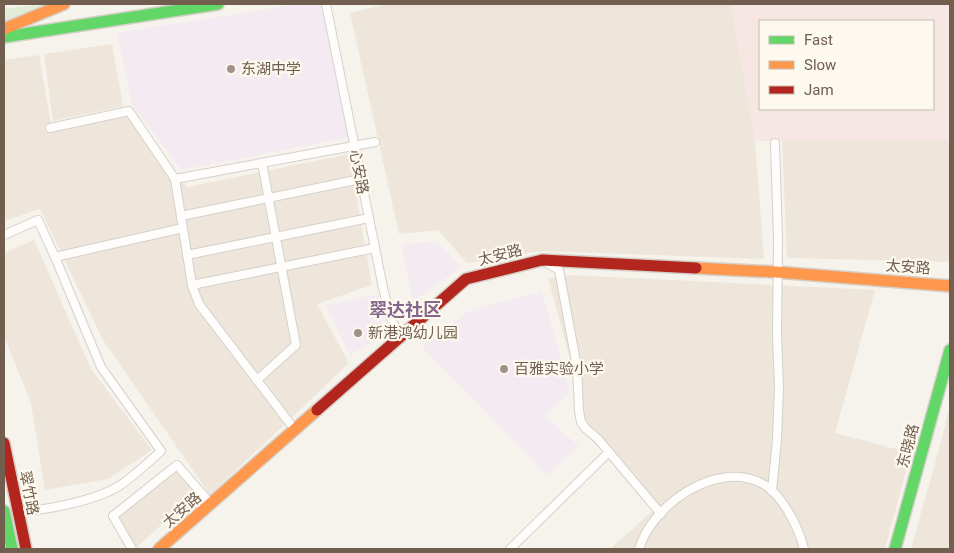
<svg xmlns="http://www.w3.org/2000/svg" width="954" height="553" font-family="Roboto,'Noto Sans SC',sans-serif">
<rect width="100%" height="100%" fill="#f6f3ec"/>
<!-- residential -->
<g fill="#eee6db">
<polygon points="387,4 731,4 755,141 764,259 542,251 467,263 438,230 399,234 350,13"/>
<polygon points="112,44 123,106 53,121 44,54"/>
<polygon points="39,55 51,124 130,108 187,187 349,154 372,285 317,304 349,363 210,495 103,340 40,209 4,221 4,60"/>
<polygon points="782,141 950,141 950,262 787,258"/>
<polygon points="34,240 91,369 152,450 108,479 45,490 31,403 4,336 4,253"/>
<polygon points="569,275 875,290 835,433 911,453 885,549 610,549 659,505 586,435 572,366 548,278"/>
<polygon points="950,405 950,549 911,549 942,438"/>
<polygon points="176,469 196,493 136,548 117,517"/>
</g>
<!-- education -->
<g fill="#f4ebf2">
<polygon points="298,4 323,4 351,137 181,170 132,104 117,33"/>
<polygon points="437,242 462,267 413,301 401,244"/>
<polygon points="542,291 570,392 544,416 579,446 547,475 422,347 469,311"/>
<polygon points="377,294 384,313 382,323 370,343 350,355 326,306"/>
</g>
<!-- medical -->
<path fill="#f7e7e4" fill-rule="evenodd" d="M731 4H950V141H755ZM760 21H933V109H760Z"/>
<!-- green -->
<polygon fill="#e2ecd8" points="42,4 52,4 4,25 4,9"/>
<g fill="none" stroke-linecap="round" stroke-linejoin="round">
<defs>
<g id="street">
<polyline points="326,4 383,288 391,319 401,336"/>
<polyline points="50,128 129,111 175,179 192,285 199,304 295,430"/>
<polyline points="175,179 375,142"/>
<polyline points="181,216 361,179"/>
<path d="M4 235 38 220 55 257 101 367 161 451C148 463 134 476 119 486 95 501 46 510 17 512"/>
<polyline points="187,255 369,218"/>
<polyline points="55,257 183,228"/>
<polyline points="544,261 559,270 577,367 579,411 581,422 585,428 598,439 661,514"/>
<polyline points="192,285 375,248"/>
<polyline points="257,380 296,345 262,163"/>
<polyline points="772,491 777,439 779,387 777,335 778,239 775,143"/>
<polyline points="132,549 113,516 177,465 211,504"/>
<polyline points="510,549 609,452"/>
<path d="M639 549C652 505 716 460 761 483 782 493 799 528 804 549"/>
</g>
<g id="fast">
<polyline points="4,37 218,4"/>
<polyline points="4,511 12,549"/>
<polyline points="895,549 950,350"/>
</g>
<g id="slow">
<polyline points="4,29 64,4"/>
<polyline points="696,268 776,272 950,286"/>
<polyline points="159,549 317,410"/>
</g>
<g id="jam">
<polyline points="317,410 466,279 542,260 696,268"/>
<polyline points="4,443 26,549"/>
</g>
</defs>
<!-- street casing -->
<use href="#street" stroke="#d5d0ca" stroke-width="10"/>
<!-- fast casing -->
<use href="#fast" stroke="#d4cfc7" stroke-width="14"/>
<!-- slow casing -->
<use href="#slow" stroke="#d4cfc7" stroke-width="14"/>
<!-- jam casing -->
<use href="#jam" stroke="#d4cfc7" stroke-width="14"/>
<!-- street -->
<use href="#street" stroke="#fefdfc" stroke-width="8"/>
<!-- fast -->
<use href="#fast" stroke="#63d668" stroke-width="11"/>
<!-- slow -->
<use href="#slow" stroke="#ff974d" stroke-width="11"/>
<!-- jam -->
<use href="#jam" stroke="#b3261e" stroke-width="11"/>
</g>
<!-- markers -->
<g fill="#a09286" stroke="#fdf9ee" stroke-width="2">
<circle cx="231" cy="69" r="5"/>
<circle cx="358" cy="333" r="5"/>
<circle cx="504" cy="369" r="5"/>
</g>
<g text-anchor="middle" stroke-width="4.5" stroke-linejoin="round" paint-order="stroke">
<!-- poi labels -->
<g font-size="15" fill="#715e4f" stroke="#fdf9ee" text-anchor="start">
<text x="241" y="74">东湖中学</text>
<text x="368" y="338">新港鸿幼儿园</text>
<text x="514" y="374">百雅实验小学</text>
</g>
<!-- street labels -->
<g font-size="15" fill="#715e4f" stroke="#fdf9ee">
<text transform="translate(359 172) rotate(79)" y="5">心安路</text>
<text transform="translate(500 255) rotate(-14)" y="5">太安路</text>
<text transform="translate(908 267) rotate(4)" y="5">太安路</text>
<text transform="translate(908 446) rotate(-75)" y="5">东晓路</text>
<text transform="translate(29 493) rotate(79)" y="5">翠竹路</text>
<text transform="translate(182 510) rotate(-41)" y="5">太安路</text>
</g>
<!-- quarter labels -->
<g font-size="18" font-weight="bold" fill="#84668d" stroke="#fdf9ee">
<text x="405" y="316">翠达社区</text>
</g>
</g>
<!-- border -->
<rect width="954" height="553" fill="none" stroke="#715e4f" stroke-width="10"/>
<!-- legend -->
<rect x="759" y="20" width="175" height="90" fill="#fdf9ee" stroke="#c5bbae"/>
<rect x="769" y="36" width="25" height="8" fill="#63d668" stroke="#c5bbae"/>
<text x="804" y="45" font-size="15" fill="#715e4f">Fast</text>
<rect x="769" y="61" width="25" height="8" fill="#ff974d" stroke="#c5bbae"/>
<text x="804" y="70" font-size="15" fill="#715e4f">Slow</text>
<rect x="769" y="86" width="25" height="8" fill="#b3261e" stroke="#c5bbae"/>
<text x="804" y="95" font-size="15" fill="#715e4f">Jam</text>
</svg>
